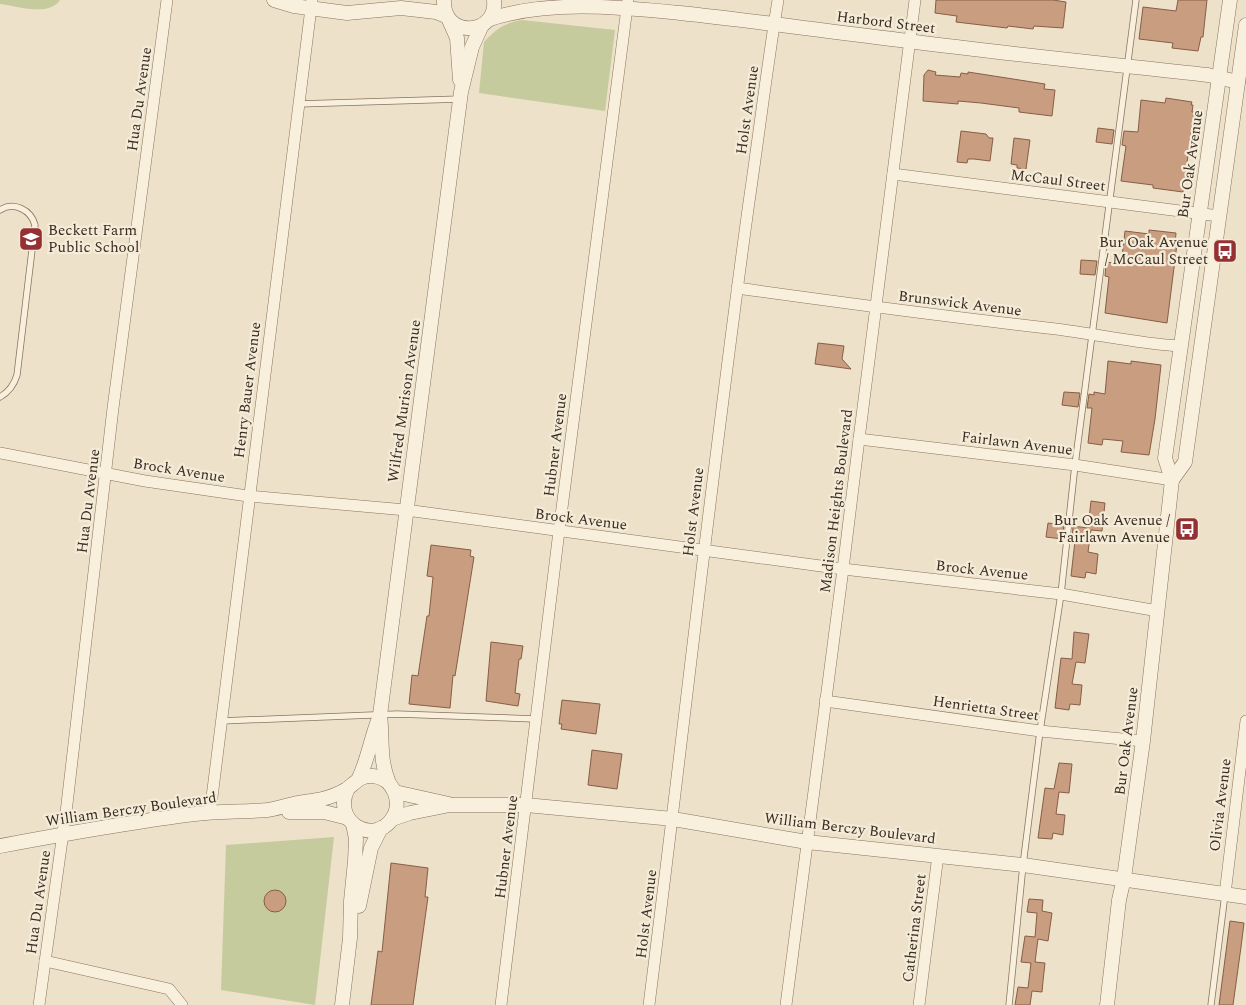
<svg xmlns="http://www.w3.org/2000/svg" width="1246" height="1005" font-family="Spectral,serif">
<rect width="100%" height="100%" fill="#ede1c9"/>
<!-- green -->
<g fill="#c6cb9d">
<path d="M0 0H60C49 17 17 6 0 4Z"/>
<path d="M522 20 615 30 605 111 479 93 484 42C496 29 504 23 522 20Z"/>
<polygon points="334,837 315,1005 221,990 226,845"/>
</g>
<!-- building -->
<g fill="#c99d80" stroke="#865e45">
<polygon points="936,0 1053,0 1066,2 1063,28 1034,26 1033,29 1008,26 1007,28 956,22 957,16 935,13"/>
<polygon points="1178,0 1207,0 1203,37 1201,37 1198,51 1172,48 1173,43 1139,39 1143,7 1176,11"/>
<polygon points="928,70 936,72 935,75 960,77 961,73 968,74 968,72 1045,84 1044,89 1055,90 1052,116 1019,112 1019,108 981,103 958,101 958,104 923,101 924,75"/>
<polygon points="1166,98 1192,102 1191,105 1193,105 1192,112 1194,112 1183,192 1153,188 1153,185 1121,181 1126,146 1122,145 1124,131 1138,132 1141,100 1165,103"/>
<polygon points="1098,128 1114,130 1112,144 1096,142"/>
<polygon points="961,131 986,134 989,138 993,138 990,161 974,159 968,159 967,163 957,162"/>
<polygon points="1014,138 1030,140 1026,169 1017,168 1017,165 1011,164"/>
<polygon points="1149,230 1176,233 1175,244 1177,244 1167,323 1105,313 1109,277 1105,276 1106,262 1121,264 1125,231 1149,234"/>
<polygon points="1081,260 1097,261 1095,275 1080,274"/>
<polygon points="818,343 844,346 842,359 851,369 815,364"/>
<polygon points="1108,361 1131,364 1131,361 1161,365 1155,419 1149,455 1121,452 1123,441 1103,439 1102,445 1088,443 1092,408 1087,408 1089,394 1094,395 1094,392 1105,394"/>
<polygon points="1064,392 1080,393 1078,407 1062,405"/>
<polygon points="1091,501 1105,503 1102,531 1091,530 1088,552 1098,554 1096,574 1086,572 1085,578 1071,576 1075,541 1072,540 1073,526 1088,528"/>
<polygon points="1048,523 1064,525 1062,539 1046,537"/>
<polygon points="431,545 471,550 470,556 474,557 455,676 453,675 450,708 409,704 412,675 418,676 427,616 429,616 433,577 427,576"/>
<polygon points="1074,632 1089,634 1085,663 1076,662 1072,684 1082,685 1080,705 1070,704 1069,710 1055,708 1061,658 1072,659"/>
<polygon points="491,642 523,646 521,659 519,659 515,693 520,694 518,706 486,701"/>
<polygon points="562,700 600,704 596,734 561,729 562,724 559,724"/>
<polygon points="592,750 622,754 617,789 588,785"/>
<polygon points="1059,763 1072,764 1069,793 1059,792 1056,814 1065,815 1063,835 1053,833 1052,839 1038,838 1045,788 1054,789"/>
<polygon points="391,863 428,868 425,897 428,897 413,1005 371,1005 378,951 382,952"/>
<circle cx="275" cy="901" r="11"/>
<polygon points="1029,899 1043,900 1042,911 1052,913 1048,941 1038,939 1035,962 1045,963 1043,981 1042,992 1032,991 1030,1005 1015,1005 1018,987 1028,988 1031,963 1021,962 1025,936 1035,937 1037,913 1027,912"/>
<polygon points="1230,921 1244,923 1241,947 1233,1005 1219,1005"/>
</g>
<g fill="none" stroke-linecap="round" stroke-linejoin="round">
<defs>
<g id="service">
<polyline points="298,104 460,99"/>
<path d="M0 210C14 201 31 210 35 225L17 375C14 385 9 392 0 397"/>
<polyline points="221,721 397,714 536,719"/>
<polyline points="1009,1005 1023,865 1040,731 1061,594 1075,465 1136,0"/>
<polyline points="1211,1005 1225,894"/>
</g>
<g id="minor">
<polyline points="893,174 1219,216"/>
<path d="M737 288C844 303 950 317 1056 329 1097 334 1139 344 1180 346"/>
<polyline points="859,439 1075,465 1172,480"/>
<polyline points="0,453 145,481 248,496 406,510 843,569 1061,594 1158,611"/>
<polyline points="825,701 1040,731 1143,741"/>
<polyline points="210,813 312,0"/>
<polyline points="1225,894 1246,721"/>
<polyline points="45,961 169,989 182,1005"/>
<polyline points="39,1005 67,804 113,408 167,0"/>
<polyline points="501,1005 559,531 628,0"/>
<path d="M649 1005C683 737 712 469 749 202 759 134 767 67 778 0"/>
<polyline points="786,1005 843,569 859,439 915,0"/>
<polyline points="919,1005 938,855"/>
</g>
<g id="tertiary">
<polyline points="274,0 294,6 347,13 401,8 436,12 446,16"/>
<path d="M444 0C442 39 498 36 494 0"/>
<path d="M490 19C549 0 617 7 680 13 756 21 832 32 908 41 1008 54 1108 64 1208 75L1238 82"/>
<polyline points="449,20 457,38 460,80"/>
<polyline points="1172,480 1185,462 1246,25"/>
<path d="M359 778C368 759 371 738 379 718"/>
<path d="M389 783C379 760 383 739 380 715L461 92 472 47 482 25"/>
<polyline points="395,792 449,804"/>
<polyline points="289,812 324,812 348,818"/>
<polyline points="392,819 410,813 450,805 526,805 673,819 807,842 1023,865 1246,897"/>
<path d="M0 846C64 834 129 822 195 814 218 811 243 812 267 810 275 809 284 806 293 804 302 802 313 801 322 799 331 797 340 793 347 789 356 782 361 775 373 776 394 778 403 803 392 819 373 846 331 822 348 788"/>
<polyline points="359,906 371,848 381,828"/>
<polyline points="342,1005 350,938 351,901 355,861 356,839 353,824"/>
<polyline points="1107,1005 1119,900 1124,878 1143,741 1172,480 1165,458 1230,0"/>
</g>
</defs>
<!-- service casing -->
<use href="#service" stroke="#88745e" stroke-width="7"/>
<!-- minor casing -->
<use href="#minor" stroke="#88745e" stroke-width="12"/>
<!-- tertiary casing -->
<use href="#tertiary" stroke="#88745e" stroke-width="15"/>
<!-- service -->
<use href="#service" stroke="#f8efdc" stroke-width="5.5"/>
<!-- minor -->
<use href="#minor" stroke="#f8efdc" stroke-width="11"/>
<!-- tertiary -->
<use href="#tertiary" stroke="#f8efdc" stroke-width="14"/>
</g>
<!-- icons -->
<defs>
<symbol id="school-square" viewBox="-11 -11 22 22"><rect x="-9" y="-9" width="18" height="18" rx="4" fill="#953133" stroke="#f4ecd8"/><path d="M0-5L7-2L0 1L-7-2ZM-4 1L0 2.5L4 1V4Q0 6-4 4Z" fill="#fff"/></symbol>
<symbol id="bus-square" viewBox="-11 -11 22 22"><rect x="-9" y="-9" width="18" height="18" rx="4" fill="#953133" stroke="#f4ecd8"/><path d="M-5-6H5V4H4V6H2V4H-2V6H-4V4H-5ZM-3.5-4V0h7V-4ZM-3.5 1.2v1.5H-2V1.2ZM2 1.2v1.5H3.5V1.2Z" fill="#fff"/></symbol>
</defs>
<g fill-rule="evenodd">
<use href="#school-square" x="17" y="225" width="28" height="28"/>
<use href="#bus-square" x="1211" y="237" width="28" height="28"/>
<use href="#bus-square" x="1173" y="515" width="28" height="28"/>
</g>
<g text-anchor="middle" stroke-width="4.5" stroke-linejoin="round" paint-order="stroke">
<!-- street labels -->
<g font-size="15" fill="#3a2c21" stroke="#f4ecd8">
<text transform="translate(886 22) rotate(7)" y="5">Harbord Street</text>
<text transform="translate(139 99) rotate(-82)" y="5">Hua Du Avenue</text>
<text transform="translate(747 110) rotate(-82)" y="5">Holst Avenue</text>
<text transform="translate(1190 164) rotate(-82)" y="5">Bur Oak Avenue</text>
<text transform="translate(1058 180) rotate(7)" y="5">McCaul Street</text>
<text transform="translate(960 303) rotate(7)" y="5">Brunswick Avenue</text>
<text transform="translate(247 390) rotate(-83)" y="5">Henry Bauer Avenue</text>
<text transform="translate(404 401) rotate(-82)" y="5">Wilfred Murison Avenue</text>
<text transform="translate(1017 443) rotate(7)" y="5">Fairlawn Avenue</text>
<text transform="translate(555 445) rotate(-83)" y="5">Hubner Avenue</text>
<text transform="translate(179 470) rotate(9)" y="5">Brock Avenue</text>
<text transform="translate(88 501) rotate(-83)" y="5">Hua Du Avenue</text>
<text transform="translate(836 501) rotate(-83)" y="5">Madison Heights Boulevard</text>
<text transform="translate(693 512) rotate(-83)" y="5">Holst Avenue</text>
<text transform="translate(581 519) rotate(7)" y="5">Brock Avenue</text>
<text transform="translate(982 570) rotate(6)" y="5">Brock Avenue</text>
<text transform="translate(986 708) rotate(8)" y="5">Henrietta Street</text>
<text transform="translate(1126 741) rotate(-83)" y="5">Bur Oak Avenue</text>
<text transform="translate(1220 805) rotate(-83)" y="5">Olivia Avenue</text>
<text transform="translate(131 809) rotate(-8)" y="5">William Berczy Boulevard</text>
<text transform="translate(850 828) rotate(7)" y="5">William Berczy Boulevard</text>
<text transform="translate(506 847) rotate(-83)" y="5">Hubner Avenue</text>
<text transform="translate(38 902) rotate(-82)" y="5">Hua Du Avenue</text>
<text transform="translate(646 914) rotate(-83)" y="5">Holst Avenue</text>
<text transform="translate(914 928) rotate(-83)" y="5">Catherina Street</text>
</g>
<!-- poi labels -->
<g font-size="15" fill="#3a2c21" stroke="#f4ecd8" text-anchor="end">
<text x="48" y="235" text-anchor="start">Beckett Farm<tspan x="48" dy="17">Public School</tspan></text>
<text x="1208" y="247">Bur Oak Avenue<tspan x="1208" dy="17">/ McCaul Street</tspan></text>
<text x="1170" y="525">Bur Oak Avenue /<tspan x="1170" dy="17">Fairlawn Avenue</tspan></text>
</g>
</g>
</svg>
